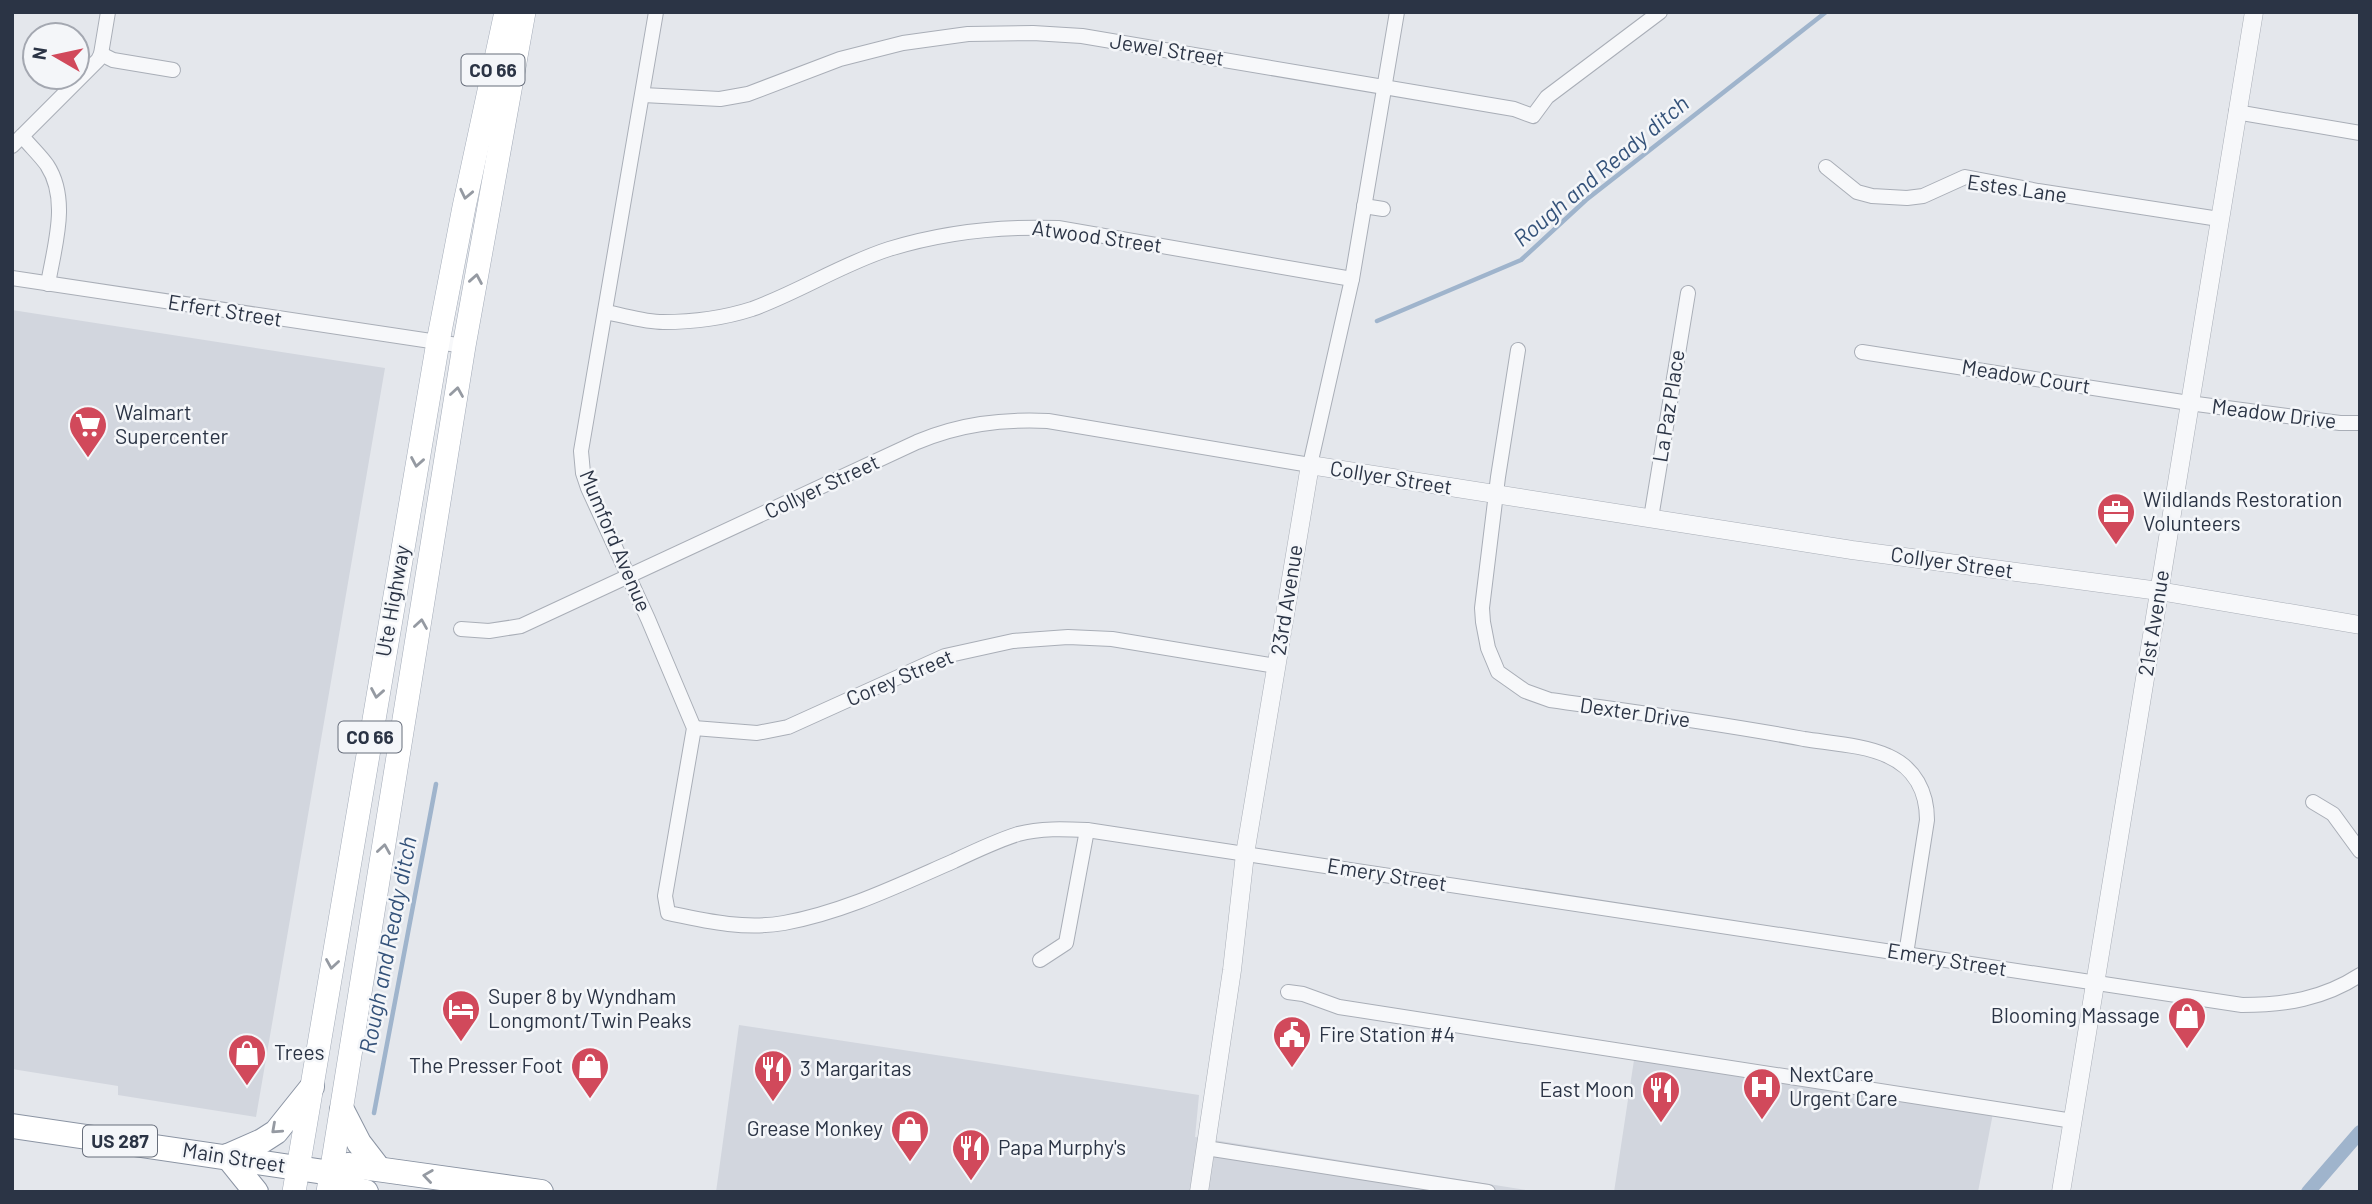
<svg xmlns="http://www.w3.org/2000/svg" width="2372" height="1204" font-family="Barlow,sans-serif">
<rect width="100%" height="100%" fill="#e4e7ec"/>
<!-- built -->
<g fill="#d2d6de">
<polygon points="12,310 385,368 256,1117 118,1095 118,1086 12,1069"/>
<polygon points="739,1025 1199,1095 1195,1137 1538,1192 716,1192"/>
<polygon points="1634,1060 1993,1113 1978,1192 1614,1192"/>
</g>
<g fill="none" stroke-linecap="round" stroke-linejoin="round">
<!-- stream -->
<g stroke="#9fb4cc" stroke-width="4.5">
<polyline points="1377,321 1521,260 1586,200 1826,12"/>
<polyline points="374,1113 436,784"/>
</g>
<!-- canal -->
<polyline stroke="#9fb4cc" stroke-width="14" points="2308,1192 2360,1132"/>
<defs>
<g id="minor">
<path d="M656 12 581 451 583 473 588 488 648 619 694 728 665 896 668 913C706 921 745 930 784 923 844 912 899 885 954 861 975 851 996 841 1018 834 1041 828 1064 829 1087 830L2242 1005C2285 1005 2323 999 2360 975"/>
<polyline points="101,54 113,60 173,70"/>
<polyline points="643,95 720,99 748,94 840,59 903,43 968,34 1033,33 1082,36 1514,109 1533,116 1547,97 1660,12"/>
<polyline points="2236,112 2360,133"/>
<path d="M22 136C30 146 40 155 47 165 70 200 54 247 48 284"/>
<polyline points="12,146 98,60 101,54 108,12"/>
<polyline points="1826,167 1857,192 1872,196 1907,198 1923,196 1965,177 2038,191 2219,219"/>
<polyline points="1364,206 1383,209"/>
<polyline points="12,278 464,346"/>
<path d="M605 312C623 315 644 322 663 322 692 322 724 318 752 309 799 292 842 264 889 249 944 232 1001 226 1058 228L1352 279"/>
<path d="M1518 350 1498 477 1482 608 1483 622 1488 648 1498 672 1525 691 1550 700C1635 712 1720 723 1804 739 1829 743 1865 745 1888 756 1915 768 1927 792 1927 820L1906 954"/>
<polyline points="1862,352 2189,403 2340,423 2360,423"/>
<polyline points="1651,518 1688,293"/>
<path d="M461 629 489 631 521 626 917 442C960 424 1001 419 1048 421L1310 465 1352 279 1397 12"/>
<polyline points="694,728 757,733 788,727 945,656 1013,641 1068,637 1112,639 1276,666"/>
<polyline points="2313,802 2333,814 2360,851"/>
<polyline points="1040,960 1066,943 1087,830"/>
<polyline points="1288,992 1303,994 1339,1007 2073,1121"/>
<polyline points="1206,1148 1488,1192"/>
</g>
<g id="tertiary">
<polyline points="1199,1192 1232,970 1245,854 1310,465 1852,550 2159,591 2360,625"/>
<polyline points="2061,1192 2254,12"/>
</g>
<g id="primary">
<polyline points="294,1192 438,342 464,207 506,12"/>
<polyline points="328,1192 464,346 524,12"/>
</g>
<g id="trunk">
<polyline points="342,1110 359,1143 379,1169"/>
<polyline points="12,1126 331,1173 348,1165 541,1192"/>
<polyline points="227,1156 256,1192"/>
<polyline points="228,1156 262,1141 276,1132 312,1087"/>
<polyline points="331,1173 345,1187 366,1192"/>
</g>
</defs>
<!-- minor casing -->
<use href="#minor" stroke="#a9aeb7" stroke-width="16"/>
<!-- tertiary casing -->
<use href="#tertiary" stroke="#a9aeb7" stroke-width="19"/>
<!-- primary casing -->
<use href="#primary" stroke="#a3abb8" stroke-width="24"/>
<!-- trunk casing -->
<use href="#trunk" stroke="#8b94a3" stroke-width="26"/>
<!-- minor -->
<use href="#minor" stroke="#f7f8fa" stroke-width="14"/>
<!-- tertiary -->
<use href="#tertiary" stroke="#f7f8fa" stroke-width="18"/>
<!-- primary -->
<use href="#primary" stroke="#fff" stroke-width="23"/>
<!-- trunk -->
<use href="#trunk" stroke="#fff" stroke-width="24"/>
</g>
<!-- one-way arrows -->
<defs><path id="oneway-chevron" d="M-2-3.5L2.5 0L-2 3.5" fill="none" stroke-width="1.6" stroke-linecap="round" stroke-linejoin="round" transform="scale(1.75)"/></defs>
<g stroke="#959aa2">
<use href="#oneway-chevron" transform="translate(466 194) rotate(102)"/>
<use href="#oneway-chevron" transform="translate(476 279) rotate(-80)"/>
<use href="#oneway-chevron" transform="translate(457 392) rotate(-81)"/>
<use href="#oneway-chevron" transform="translate(417 462) rotate(100)"/>
<use href="#oneway-chevron" transform="translate(421 624) rotate(-81)"/>
<use href="#oneway-chevron" transform="translate(377 693) rotate(100)"/>
<use href="#oneway-chevron" transform="translate(384 849) rotate(-81)"/>
<use href="#oneway-chevron" transform="translate(332 964) rotate(99)"/>
<use href="#oneway-chevron" transform="translate(276 1129) rotate(138)"/>
<use href="#oneway-chevron" transform="translate(428 1176) rotate(-172)"/>
</g>
<!-- icons -->
<defs>
<symbol id="supermarket-pin" viewBox="-11 -11 22 30"><path d="M0 17L-7.5 6A9.5 9.5 0 1 1 7.5 6Z" fill="#d1495b" stroke="#f4f6f9"/><path d="M-6-5.5h2.5l.6 2H6L4.5 2H-2.5L-4.4-4H-6ZM-1.5 3.2a1.3 1.3 0 1 0 .1 0ZM3 3.2a1.3 1.3 0 1 0 .1 0Z" fill="#fff"/></symbol>
<symbol id="office-pin" viewBox="-11 -11 22 30"><path d="M0 17L-7.5 6A9.5 9.5 0 1 1 7.5 6Z" fill="#d1495b" stroke="#f4f6f9"/><path d="M-6-3h4V-5.5h4V-3h4V5H-6ZM-1-4.5V-3h2v-1.5ZM-6 0V1H6V0Z" fill="#fff"/></symbol>
<symbol id="hotel-pin" viewBox="-11 -11 22 30"><path d="M0 17L-7.5 6A9.5 9.5 0 1 1 7.5 6Z" fill="#d1495b" stroke="#f4f6f9"/><path d="M-6-4.5h1.5V1H6V5H4.5V3h-9V5H-6ZM-4 0a1.8 1.8 0 1 1 3.6 0ZM.5 0V-2.5h3Q6-2.5 6 0Z" fill="#fff"/></symbol>
<symbol id="shop-pin" viewBox="-11 -11 22 30"><path d="M0 17L-7.5 6A9.5 9.5 0 1 1 7.5 6Z" fill="#d1495b" stroke="#f4f6f9"/><path d="M-5-2.5h2.3a2.7 3.5 0 0 1 5.4 0H5L5.5 6h-11ZM-1.5-2.5h3a1.5 2.3 0 0 0-3 0Z" fill="#fff"/></symbol>
<symbol id="civic-pin" viewBox="-11 -11 22 30"><path d="M0 17L-7.5 6A9.5 9.5 0 1 1 7.5 6Z" fill="#d1495b" stroke="#f4f6f9"/><path d="M-.6-6.5H3V-4.5H.6V-3L4-1V1h2V6H-6V1h2V-1L-.6-3ZM-1.2 2.5V6h2.4V2.5Z" fill="#fff"/></symbol>
<symbol id="restaurant-pin" viewBox="-11 -11 22 30"><path d="M0 17L-7.5 6A9.5 9.5 0 1 1 7.5 6Z" fill="#d1495b" stroke="#f4f6f9"/><path d="M-5-6h1v4h1v-4h1v4h1v-4h1v5L-1.5 .5V6h-2V.5L-5-1ZM5-6V6H3V1.5H1.5Q1.5-4 5-6Z" fill="#fff"/></symbol>
<symbol id="hospital-pin" viewBox="-11 -11 22 30"><path d="M0 17L-7.5 6A9.5 9.5 0 1 1 7.5 6Z" fill="#d1495b" stroke="#f4f6f9"/><path d="M-5-5h3v3.5h4V-5h3V5h-3V1.5h-4V5h-3Z" fill="#fff"/></symbol>
</defs>
<g fill-rule="evenodd">
<use href="#supermarket-pin" x="66" y="403" width="44" height="60"/>
<use href="#office-pin" x="2094" y="490" width="44" height="60"/>
<use href="#hotel-pin" x="439" y="987" width="44" height="60"/>
<use href="#shop-pin" x="2165" y="994" width="44" height="60"/>
<use href="#civic-pin" x="1270" y="1013" width="44" height="60"/>
<use href="#shop-pin" x="225" y="1031" width="44" height="60"/>
<use href="#shop-pin" x="568" y="1044" width="44" height="60"/>
<use href="#restaurant-pin" x="751" y="1047" width="44" height="60"/>
<use href="#hospital-pin" x="1740" y="1065" width="44" height="60"/>
<use href="#restaurant-pin" x="1639" y="1068" width="44" height="60"/>
<use href="#shop-pin" x="888" y="1107" width="44" height="60"/>
<use href="#restaurant-pin" x="949" y="1126" width="44" height="60"/>
</g>
<g text-anchor="middle" stroke-width="5" stroke-linejoin="round" paint-order="stroke">
<!-- shield labels -->
<g fill="#f4f6f9" stroke="#676e7b" stroke-width="2">
<rect x="461.5" y="54.5" width="63" height="31" rx="5"/>
<rect x="338.5" y="721.5" width="63" height="31" rx="5"/>
<rect x="83" y="1125.5" width="74" height="31" rx="5"/>
</g>
<g font-size="19" font-weight="bold" fill="#2b3445">
<text x="493" y="77">CO 66</text>
<text x="370" y="744">CO 66</text>
<text x="120" y="1148">US 287</text>
</g>
<!-- street labels -->
<g font-size="21" fill="#2b3445" stroke="#f4f6f9">
<text transform="translate(1167 50) rotate(9)" y="7">Jewel Street</text>
<text transform="translate(2017 189) rotate(8)" y="7">Estes Lane</text>
<text transform="translate(1097 237) rotate(8)" y="7">Atwood Street</text>
<text transform="translate(225 311) rotate(9)" y="7">Erfert Street</text>
<text transform="translate(2026 377) rotate(9)" y="7">Meadow Court</text>
<text transform="translate(1669 406) rotate(-81)" y="7">La Paz Place</text>
<text transform="translate(2274 414) rotate(7)" y="7">Meadow Drive</text>
<text transform="translate(1391 478) rotate(9)" y="7">Collyer Street</text>
<text transform="translate(822 487) rotate(-25)" y="7">Collyer Street</text>
<text transform="translate(615 541) rotate(67)" y="7">Mumford Avenue</text>
<text transform="translate(1952 563) rotate(8)" y="7">Collyer Street</text>
<text transform="translate(1287 600) rotate(-81)" y="7">23rd Avenue</text>
<text transform="translate(393 601) rotate(-80)" y="7">Ute Highway</text>
<text transform="translate(2154 623) rotate(-81)" y="7">21st Avenue</text>
<text transform="translate(900 678) rotate(-23)" y="7">Corey Street</text>
<text transform="translate(1635 713) rotate(8)" y="7">Dexter Drive</text>
<text transform="translate(1387 875) rotate(9)" y="7">Emery Street</text>
<text transform="translate(1947 960) rotate(9)" y="7">Emery Street</text>
<text transform="translate(234 1158) rotate(9)" y="7">Main Street</text>
</g>
<!-- poi labels -->
<g font-size="21" fill="#2b3445" stroke="#f4f6f9" text-anchor="start">
<text x="115" y="420">Walmart<tspan x="115" dy="24">Supercenter</tspan></text>
<text x="2143" y="507">Wildlands Restoration<tspan x="2143" dy="24">Volunteers</tspan></text>
<text x="488" y="1004">Super 8 by Wyndham<tspan x="488" dy="24">Longmont/Twin Peaks</tspan></text>
<text x="2160" y="1023" text-anchor="end">Blooming Massage</text>
<text x="1319" y="1042">Fire Station #4</text>
<text x="274" y="1060">Trees</text>
<text x="563" y="1073" text-anchor="end">The Presser Foot</text>
<text x="800" y="1076">3 Margaritas</text>
<text x="1789" y="1082">NextCare<tspan x="1789" dy="24">Urgent Care</tspan></text>
<text x="1634" y="1097" text-anchor="end">East Moon</text>
<text x="883" y="1136" text-anchor="end">Grease Monkey</text>
<text x="998" y="1155">Papa Murphy's</text>
</g>
<!-- water labels -->
<g font-size="23" font-style="italic" fill="#34527a" stroke="#f4f6f9">
<text transform="translate(1601 171) rotate(-40)" y="8">Rough and Ready ditch</text>
<text transform="translate(388 945) rotate(-79)" y="8">Rough and Ready ditch</text>
</g>
</g>
<!-- border -->
<rect width="2372" height="1204" fill="none" stroke="#2b3445" stroke-width="28"/>
<!-- north arrow -->
<g transform="translate(56 56) rotate(279)"><circle r="33" fill="#f4f6f9" stroke="#a4a8b1" stroke-width="2"/>
<path d="M0-5L12 26L0 18L-12 26Z" fill="#d1495b"/>
<text y="-10" font-size="19" font-weight="bold" text-anchor="middle" fill="#2b3445">N</text>
</g>
</svg>
